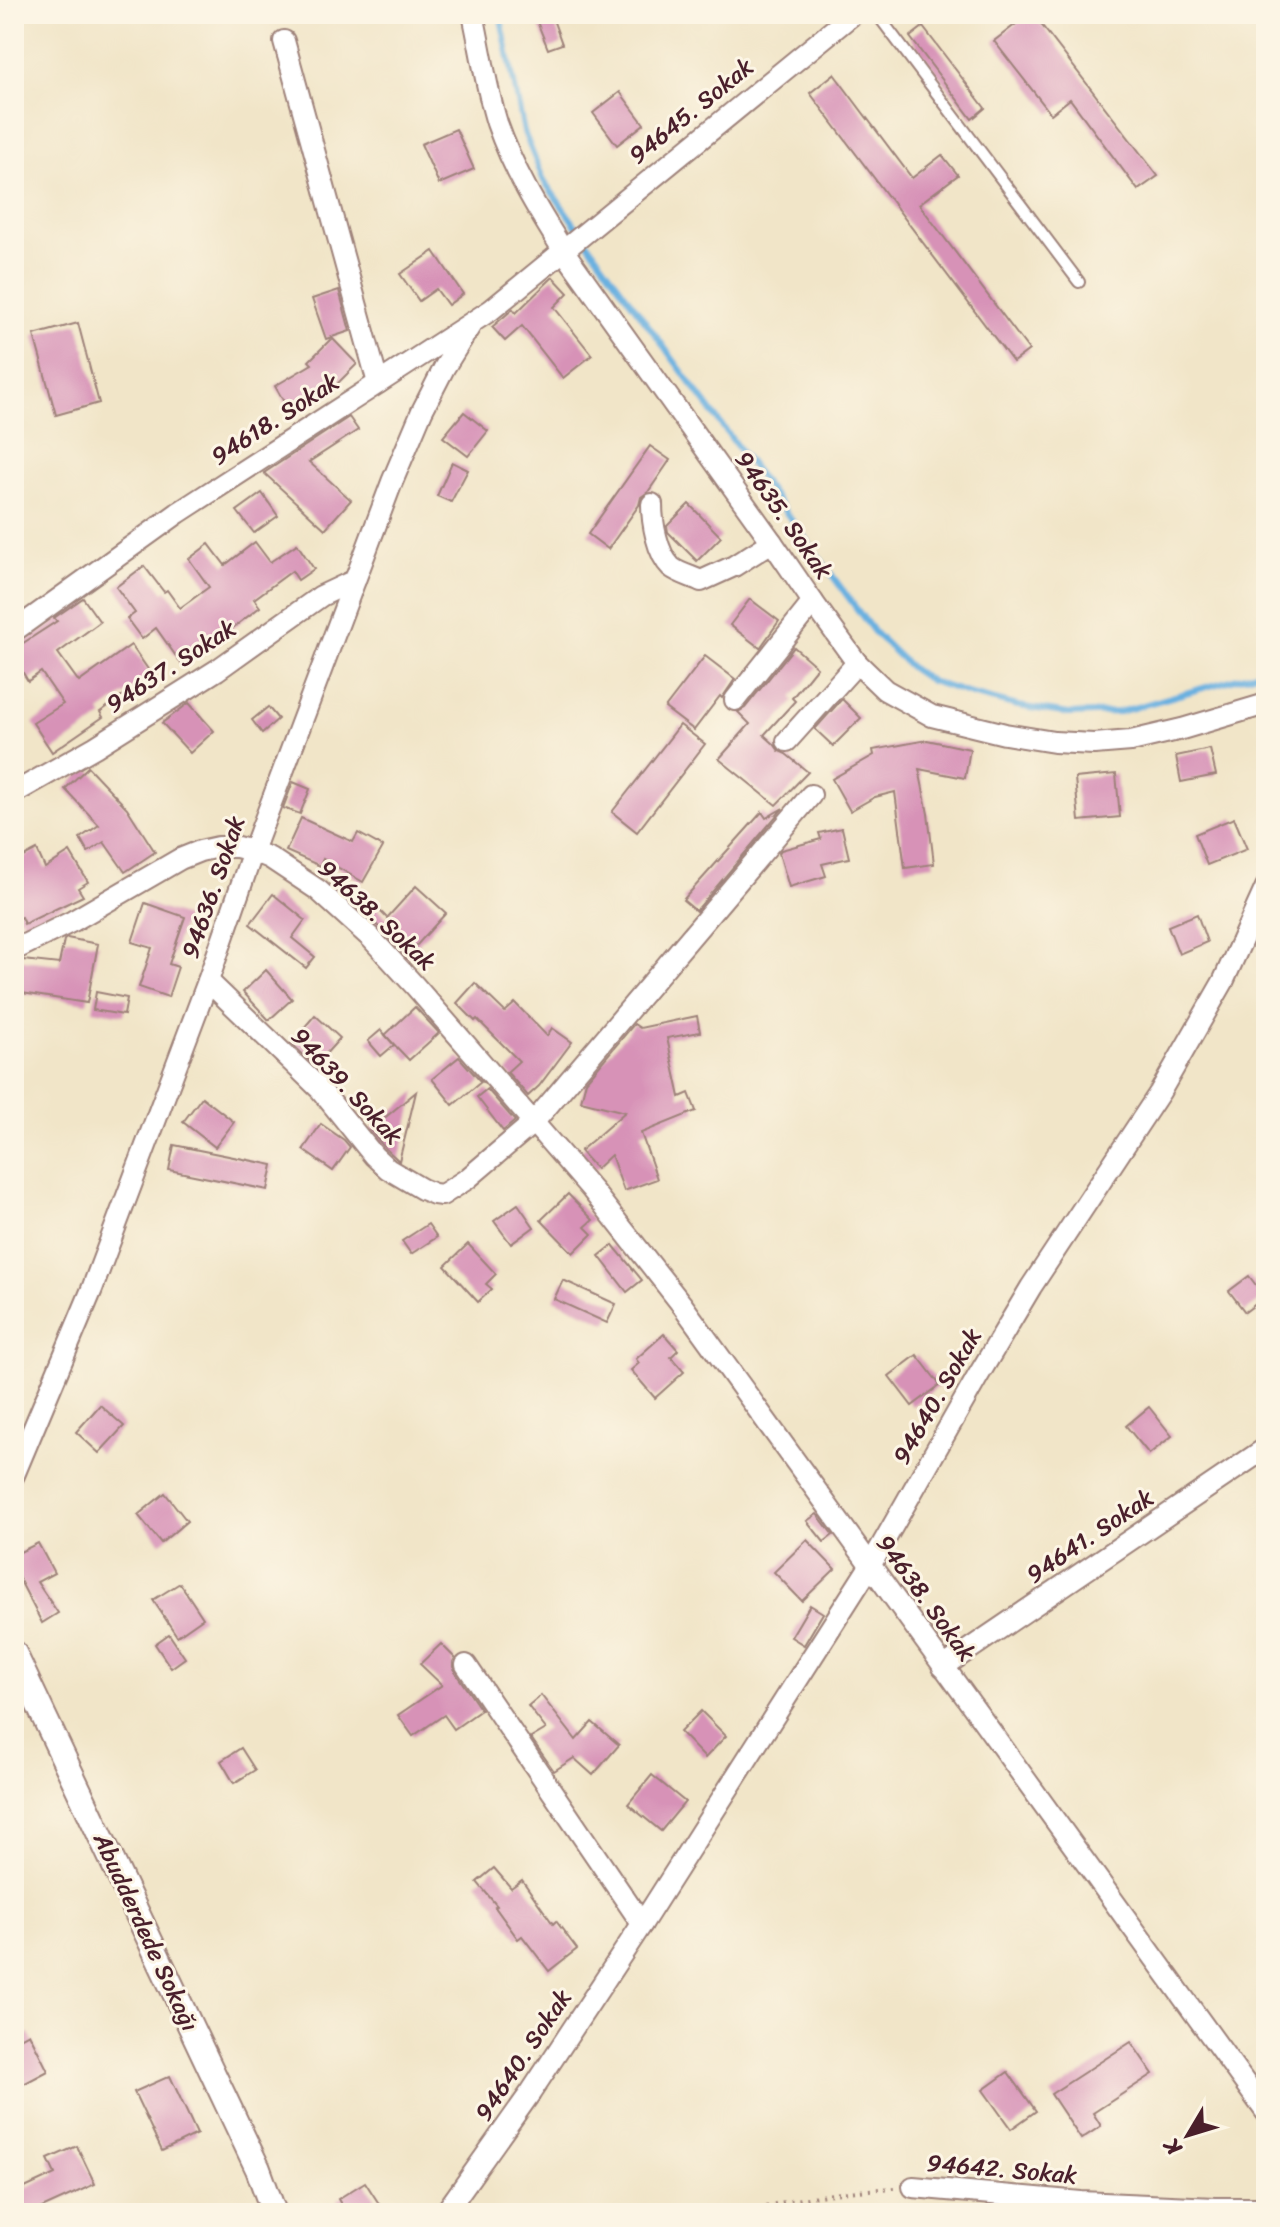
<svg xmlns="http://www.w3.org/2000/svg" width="1280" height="2227" font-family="Sriracha,sans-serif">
<rect width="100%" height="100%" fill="#fcf5e5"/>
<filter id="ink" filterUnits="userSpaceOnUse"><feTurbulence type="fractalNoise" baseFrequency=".0125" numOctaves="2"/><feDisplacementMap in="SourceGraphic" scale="16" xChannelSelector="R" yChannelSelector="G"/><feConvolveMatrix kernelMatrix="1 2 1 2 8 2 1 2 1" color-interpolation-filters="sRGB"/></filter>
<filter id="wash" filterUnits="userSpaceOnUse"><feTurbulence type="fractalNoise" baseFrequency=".006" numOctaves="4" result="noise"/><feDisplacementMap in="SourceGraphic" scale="32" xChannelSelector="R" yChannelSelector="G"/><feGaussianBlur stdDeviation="1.8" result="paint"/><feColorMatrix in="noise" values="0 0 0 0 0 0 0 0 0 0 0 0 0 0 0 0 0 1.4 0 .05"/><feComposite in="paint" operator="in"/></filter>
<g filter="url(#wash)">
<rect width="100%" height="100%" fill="#f1e5c8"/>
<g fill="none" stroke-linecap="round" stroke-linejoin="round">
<!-- stream -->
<polyline stroke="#69b0e0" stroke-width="6" points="500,14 524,132 544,181 598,257 873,631 911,668 930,681 971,694 1018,706 1069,714 1119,712 1266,670"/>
</g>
<g id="blocks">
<!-- building -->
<g fill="#d792b7">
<polygon points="534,14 551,14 562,44 548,49"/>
<polygon points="1029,14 1033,14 1158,176 1138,190 1070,99 1051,114 994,41"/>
<polygon points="923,27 985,108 972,119 910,37"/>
<polygon points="834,74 912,178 942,155 958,175 919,204 1029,350 1013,362 810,93"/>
<polygon points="620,92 644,124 617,145 593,113"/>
<polygon points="456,129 474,169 439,184 421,144"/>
<polygon points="434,251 463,294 448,305 436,289 419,301 400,274"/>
<polygon points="553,277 568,293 554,307 592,355 563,378 522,326 505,341 492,327 513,309 516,313"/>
<polygon points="339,290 350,331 326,339 312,299"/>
<polygon points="78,323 99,403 56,415 34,335"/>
<polygon points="332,338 357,364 334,387 330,383 288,409 275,386 312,364 309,361"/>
<polygon points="464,412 488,431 468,456 443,437"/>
<polygon points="349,417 358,430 309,462 351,500 325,529 264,473"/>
<polygon points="650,446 670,460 648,492 641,497 639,505 608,549 588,534"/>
<polygon points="452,462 468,470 451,502 437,496"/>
<polygon points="262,493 278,516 254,533 237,511"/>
<polygon points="689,504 721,537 697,561 668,532 667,526"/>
<polygon points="255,542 270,562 297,544 314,569 298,580 292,571 254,599 260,607 183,666 156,628 142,639 127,619 135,613 116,587 144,566 164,592 167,590 180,608 209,587 189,559 209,544 225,565"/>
<polygon points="83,598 100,622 58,653 79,682 131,645 152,675 100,712 103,717 52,752 33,723 63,704 41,672 28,681 14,658 14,649 57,621 54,618"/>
<polygon points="750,599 779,621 760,648 730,625"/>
<polygon points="794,647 817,667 792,698 795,701 764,735 774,744 779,751 786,754 808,772 776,805 719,759 750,724 738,712 745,708"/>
<polygon points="705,656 735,679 722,698 720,696 694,730 665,708"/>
<polygon points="842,699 861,718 833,746 815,729"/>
<polygon points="189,703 214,731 190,753 162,723"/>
<polygon points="268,707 278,719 262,733 252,720"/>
<polygon points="680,725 705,744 637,832 612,812"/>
<polygon points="927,740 970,749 965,778 919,769 928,814 934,864 905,868 895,792 875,797 850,811 832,779 874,755 873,750"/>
<polygon points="1210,749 1216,775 1181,782 1176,756"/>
<polygon points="88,767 127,808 155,852 125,872 104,842 88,852 80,838 99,825 65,789"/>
<polygon points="1116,774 1120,817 1079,821 1075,778"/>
<polygon points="293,782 310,789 300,814 283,808"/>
<polygon points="783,808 696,911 683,900 762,812 766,818"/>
<polygon points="301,818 353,842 358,833 383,847 363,882 323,859 320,866 286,851"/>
<polygon points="1234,818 1247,849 1207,865 1195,834"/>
<polygon points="842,828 849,858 822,864 826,876 789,887 779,853 781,850 821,839 819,833"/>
<polygon points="37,850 45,868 70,852 88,882 78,888 83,896 24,924 21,917 14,920 14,862"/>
<polygon points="416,886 446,913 406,957 380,928 349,900 359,890 387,918"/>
<polygon points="273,894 305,920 292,938 315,957 306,968 250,924"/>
<polygon points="145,903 185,917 169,964 178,967 168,997 139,987 152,948 132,942"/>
<polygon points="1197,914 1207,942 1179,954 1168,926"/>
<polygon points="67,938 98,944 87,1003 15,992 18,962 23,960 59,964 64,940"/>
<polygon points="266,970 292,999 269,1020 243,992"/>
<polygon points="475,983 505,1012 515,1003 547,1036 552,1028 572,1042 539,1086 528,1096 507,1072 519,1061 477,1019 475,1021 457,1003"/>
<polygon points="96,992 127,998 124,1015 93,1010"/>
<polygon points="415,1007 439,1033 409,1060 385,1035"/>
<polygon points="315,1015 340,1038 315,1066 291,1043"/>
<polygon points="697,1016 700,1032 667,1038 680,1097 689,1093 696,1111 641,1133 657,1179 624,1191 611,1155 596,1169 580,1151 625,1112 581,1101 586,1081 634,1024 640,1028"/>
<polygon points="381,1030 394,1045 381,1056 368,1041"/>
<polygon points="459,1057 481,1082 453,1105 432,1079"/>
<polygon points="487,1089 515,1121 503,1131 477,1097"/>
<polygon points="416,1092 405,1137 399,1161 384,1147 370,1130"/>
<polygon points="202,1097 234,1122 215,1147 183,1122"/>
<polygon points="321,1124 344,1140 350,1147 333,1171 303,1150"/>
<polygon points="174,1145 273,1165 268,1190 169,1170"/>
<polygon points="568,1194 593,1220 585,1227 592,1234 573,1253 541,1220"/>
<polygon points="518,1204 534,1227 511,1244 494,1221"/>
<polygon points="428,1224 437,1237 411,1254 402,1241"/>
<polygon points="468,1244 496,1274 486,1284 492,1289 478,1302 445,1266"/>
<polygon points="613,1245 642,1280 627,1292 599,1256"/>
<polygon points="1249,1276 1265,1297 1245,1312 1229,1291"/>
<polygon points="563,1280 616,1304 607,1323 554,1299"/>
<polygon points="664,1334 678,1350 671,1357 684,1372 655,1398 631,1370 639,1363 636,1359"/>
<polygon points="917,1355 940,1385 912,1406 889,1376"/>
<polygon points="100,1405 124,1426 99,1453 76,1432"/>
<polygon points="1149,1407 1172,1436 1149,1454 1126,1426"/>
<polygon points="165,1493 187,1521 161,1543 138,1515"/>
<polygon points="817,1514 833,1535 824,1542 807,1521"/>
<polygon points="807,1540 835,1569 802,1601 774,1572"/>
<polygon points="38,1543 54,1573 37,1582 58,1613 42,1623 14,1569 14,1552 17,1550 18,1553"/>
<polygon points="180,1583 203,1618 177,1636 153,1600"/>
<polygon points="810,1605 823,1613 804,1645 791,1637"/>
<polygon points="169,1634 185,1658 171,1668 155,1644"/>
<polygon points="441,1644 455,1658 453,1662 455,1672 481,1710 454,1729 444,1715 413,1736 398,1715 442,1685 420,1664"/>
<polygon points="541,1695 576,1740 592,1722 619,1745 593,1775 574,1758 554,1771 531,1738 546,1729 528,1706"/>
<polygon points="701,1711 726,1736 705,1758 680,1732"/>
<polygon points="241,1748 255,1770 234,1783 221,1761"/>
<polygon points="652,1775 685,1802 661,1831 628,1804"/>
<polygon points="494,1868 511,1888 522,1880 553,1924 556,1921 577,1949 549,1971 522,1936 518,1939 495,1907 497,1906 477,1882"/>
<polygon points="29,2033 48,2071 14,2089 14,2041"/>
<polygon points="1131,2042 1153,2074 1093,2113 1101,2126 1081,2139 1051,2094"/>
<polygon points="1008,2072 1036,2111 1011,2129 983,2090"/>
<polygon points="170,2076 197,2134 162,2151 134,2092"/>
<polygon points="77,2146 95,2184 31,2213 14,2213 14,2193 55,2174 48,2159"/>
<polygon points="365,2182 385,2213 346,2213 338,2199"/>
</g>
</g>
</g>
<g filter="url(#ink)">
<use href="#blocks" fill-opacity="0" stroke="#9e827a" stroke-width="2"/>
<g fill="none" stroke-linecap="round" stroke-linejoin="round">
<defs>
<polyline id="service" points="877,14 1079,282"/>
<g id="minor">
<path d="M473 14C481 50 486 88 497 123 513 169 537 209 563 250L772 542 813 602 857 663 885 690 932 716 1005 734 1054 742 1094 744 1131 741 1182 729 1266 704"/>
<polyline points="284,41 378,383"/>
<path d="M652 504C652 522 657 553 671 567 678 573 693 577 701 581L734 566 772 542"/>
<polyline points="14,631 178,513 491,310 853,14"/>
<polyline points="735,700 813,602"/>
<polyline points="787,741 857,663"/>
<polyline points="14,793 95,747 217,670 321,596 355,580"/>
<polyline points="14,950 73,921 180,859 200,851 218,847 237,847 253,851 270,858 318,890 371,938 415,986 592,1190 683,1306 1266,2112"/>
<polyline points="208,981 320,1089 374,1156 388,1169 422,1189 434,1194 442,1195 467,1179 534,1122 811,795"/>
<polyline points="14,1475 92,1289 208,981 253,851 392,482 422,411 444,368 472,323"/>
<polyline points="466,1665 642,1924"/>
<polyline points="943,1667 1266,1448"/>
<polyline points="913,2187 1081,2202 1215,2208 1266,2208"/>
<polyline points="445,2213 531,2092 642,1924 870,1566 978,1376 1031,1287 1160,1092 1223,982 1266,887"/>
</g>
<polyline id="tertiary" points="14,1653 258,2169 274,2213"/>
</defs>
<!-- service casing -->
<use href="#service" stroke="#9e827a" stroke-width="14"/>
<!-- minor casing -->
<use href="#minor" stroke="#9e827a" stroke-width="24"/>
<!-- tertiary casing -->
<use href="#tertiary" stroke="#9e827a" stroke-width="28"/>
<!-- path -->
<path stroke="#9e827a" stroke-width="4" stroke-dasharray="2 6" stroke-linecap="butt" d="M735 2213C787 2200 841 2191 895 2188"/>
<!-- service -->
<use href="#service" stroke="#fff" stroke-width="10"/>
<!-- minor -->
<use href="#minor" stroke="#fff" stroke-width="20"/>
<!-- tertiary -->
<use href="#tertiary" stroke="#fff" stroke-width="24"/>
</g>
</g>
<g text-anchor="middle" stroke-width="6" stroke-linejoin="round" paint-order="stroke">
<!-- street labels -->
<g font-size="24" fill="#4a1f2b" stroke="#fcf5e5">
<text transform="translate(691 111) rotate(-39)" y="8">94645. Sokak</text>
<text transform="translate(275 419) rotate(-33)" y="8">94618. Sokak</text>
<text transform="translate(784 515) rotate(55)" y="8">94635. Sokak</text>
<text transform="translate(171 666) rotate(-33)" y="8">94637. Sokak</text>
<text transform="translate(213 887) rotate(-71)" y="8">94636. Sokak</text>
<text transform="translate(377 915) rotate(43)" y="8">94638. Sokak</text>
<text transform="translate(347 1086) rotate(47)" y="8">94639. Sokak</text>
<text transform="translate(937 1396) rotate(-60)" y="8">94640. Sokak</text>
<text transform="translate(1090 1536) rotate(-34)" y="8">94641. Sokak</text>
<text transform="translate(926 1598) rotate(54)" y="8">94638. Sokak</text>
<text transform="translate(146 1932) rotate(65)" y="8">Abudderdede Sokağı</text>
<text transform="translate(523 2055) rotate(-56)" y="8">94640. Sokak</text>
<text transform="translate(1002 2169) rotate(5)" y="8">94642. Sokak</text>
</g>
</g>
<!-- margin -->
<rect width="1280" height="2227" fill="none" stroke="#fcf5e5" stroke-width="48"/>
<!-- north arrow -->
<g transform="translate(1188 2135) rotate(232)" stroke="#fcf5e5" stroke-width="6" paint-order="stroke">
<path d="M0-6L14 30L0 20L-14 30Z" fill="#4a1f2b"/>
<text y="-12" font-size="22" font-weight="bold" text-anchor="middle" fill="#4a1f2b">K</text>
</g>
</svg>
